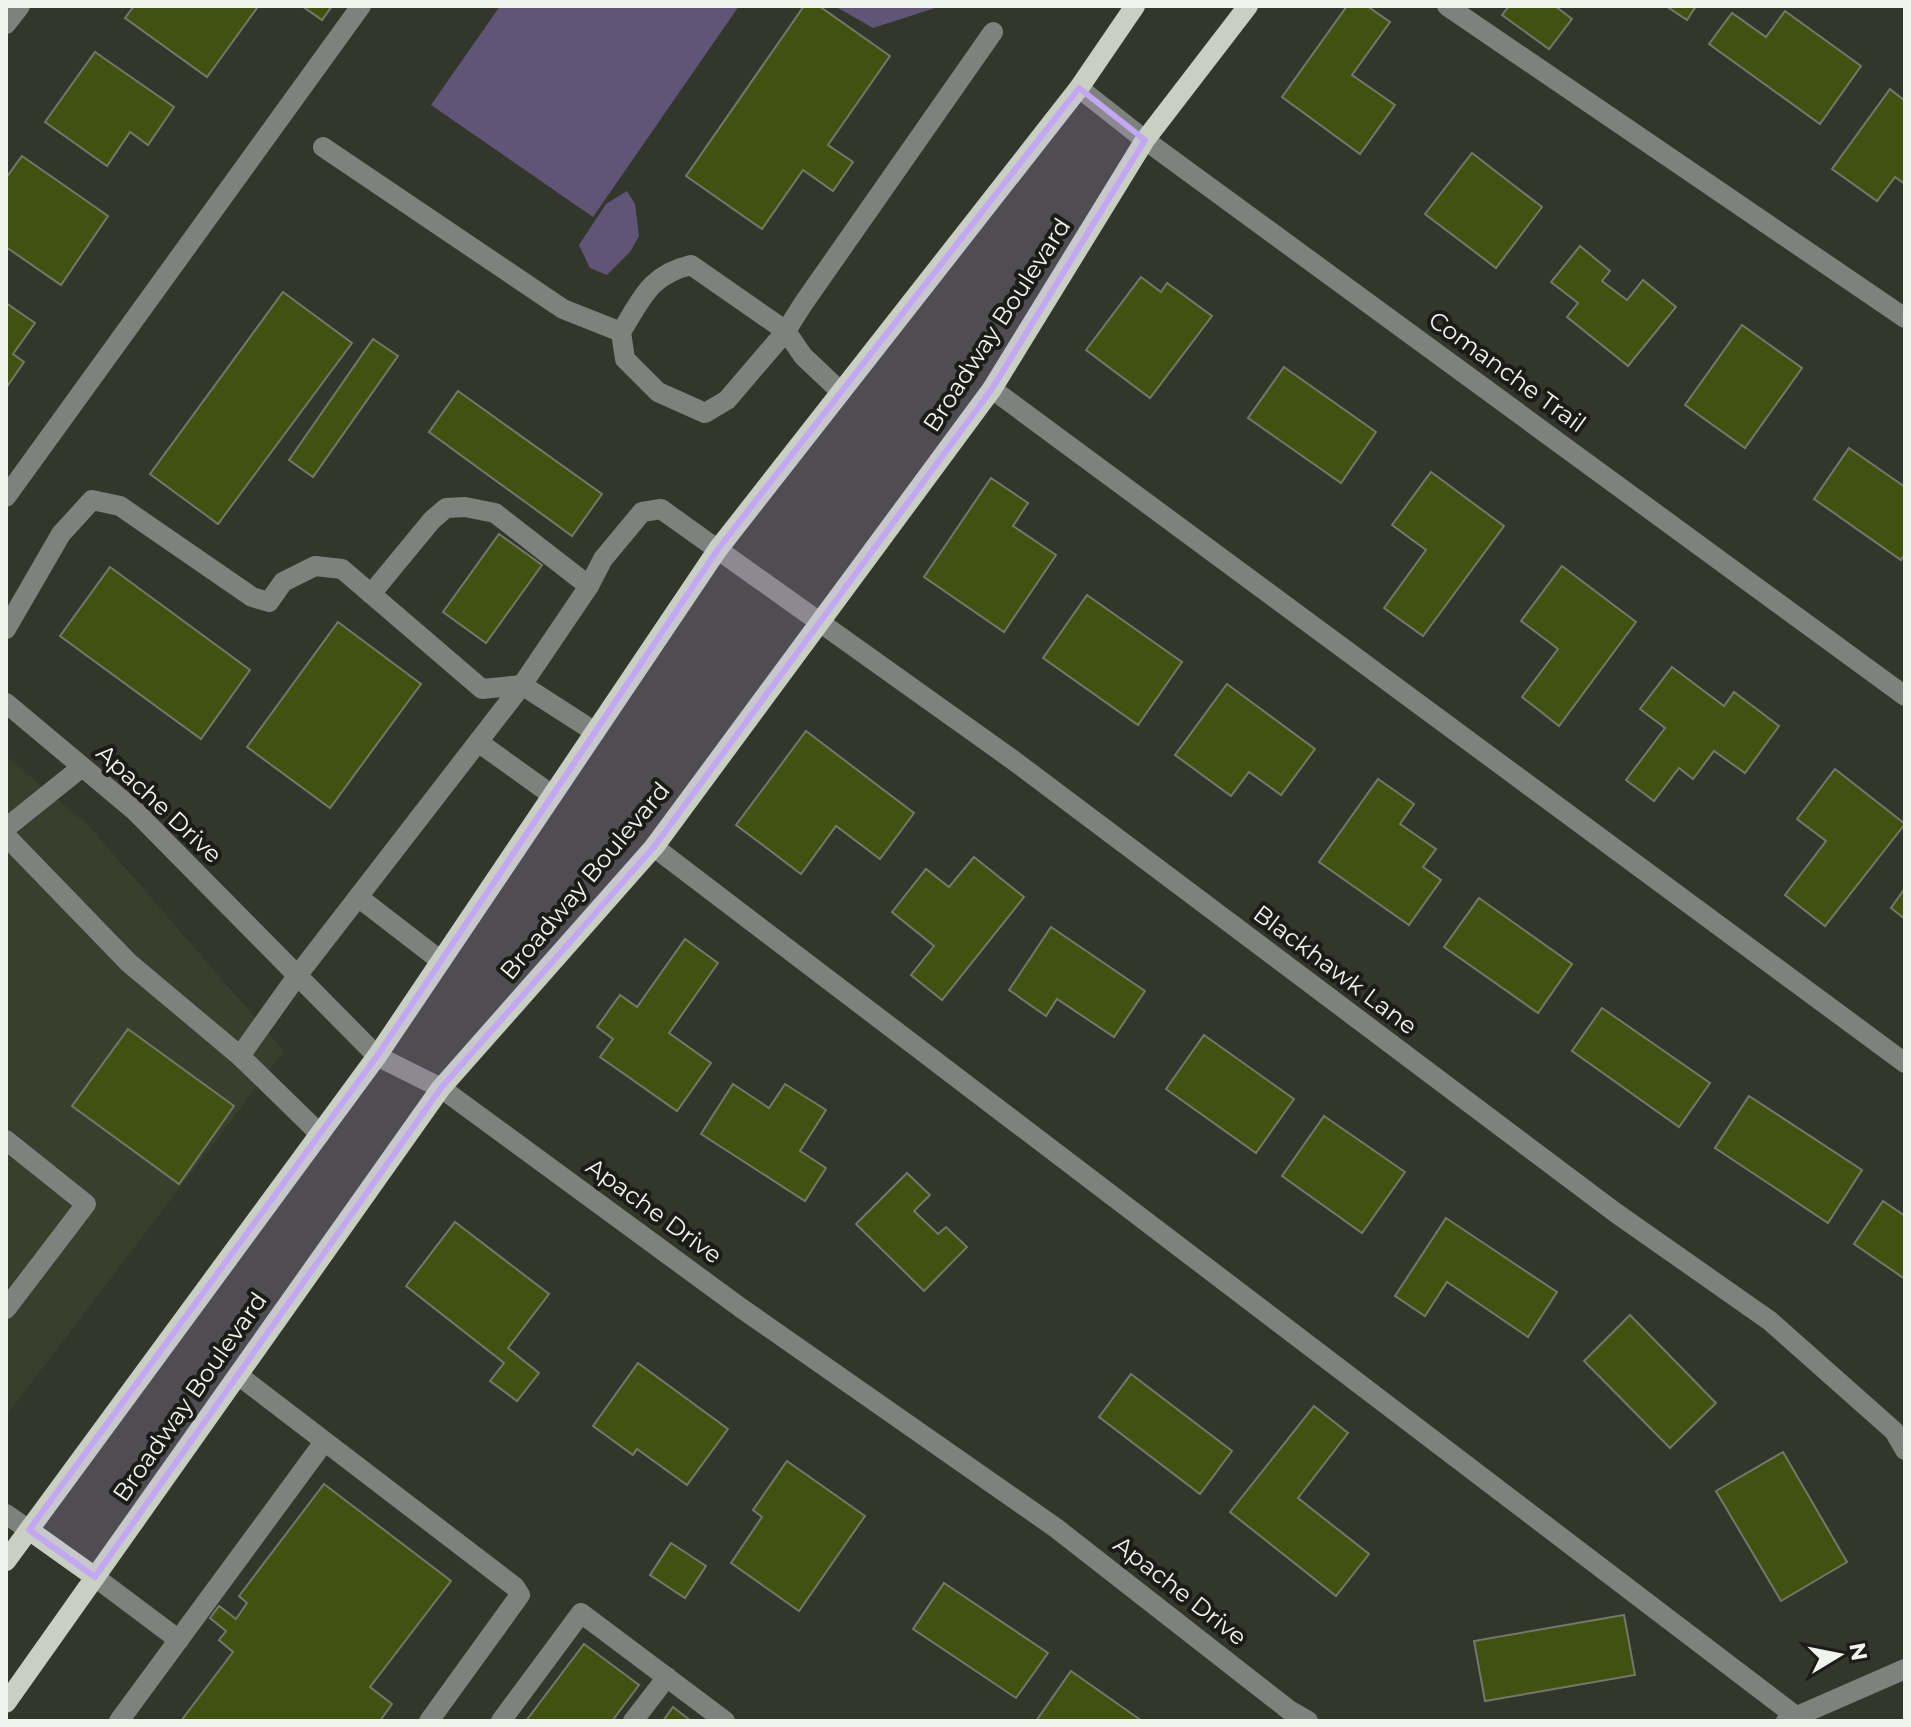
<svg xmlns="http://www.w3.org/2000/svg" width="1911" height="1727" font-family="Montserrat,sans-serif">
<rect width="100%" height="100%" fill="#32362b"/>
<!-- built -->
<polygon fill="#393f2d" points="6,756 89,826 284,1051 6,1416"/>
<!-- green -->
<g fill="#615577">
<polygon points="500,6 739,6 593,217 431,105"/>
<polygon points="839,6 935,6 935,8 873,28 838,8"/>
<polygon points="627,191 635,204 639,236 630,252 607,275 590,268 579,245 606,204"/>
</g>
<!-- building -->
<g fill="#41510f" stroke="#73786b" stroke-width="2">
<polygon points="134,6 254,6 257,8 207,77 125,18"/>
<polygon points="302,6 332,6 322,20"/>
<polygon points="804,6 819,6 890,56 828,145 853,162 833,191 803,170 762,229 686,176"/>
<polygon points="1347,6 1367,6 1390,22 1352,75 1395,105 1360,154 1282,97"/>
<polygon points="1509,6 1555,6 1572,19 1549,49 1502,15"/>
<polygon points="1666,6 1696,6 1687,20"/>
<polygon points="1785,11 1861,66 1820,124 1709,44 1732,13 1766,37"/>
<polygon points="95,52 174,107 148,145 130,132 107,166 45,122"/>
<polygon points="1890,89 1905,101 1905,184 1895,177 1877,201 1832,169"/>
<polygon points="1472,153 1542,207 1496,268 1425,214"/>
<polygon points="22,156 108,216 61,285 6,247 6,178"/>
<polygon points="1580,246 1610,271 1602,281 1627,300 1643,280 1676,307 1628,366 1567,317 1578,303 1551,282"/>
<polygon points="1141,277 1161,292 1167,283 1212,316 1150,398 1086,350"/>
<polygon points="283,292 352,343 218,524 150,474"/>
<polygon points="6,303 35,323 13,354 24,362 6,388"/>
<polygon points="1742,325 1802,368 1745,448 1685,405"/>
<polygon points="373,339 398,356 313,477 289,460"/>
<polygon points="1284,367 1376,432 1341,483 1248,418"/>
<polygon points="458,391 602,494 572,536 429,432"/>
<polygon points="1849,448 1905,487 1905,554 1901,560 1814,499"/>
<polygon points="1431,472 1504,526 1423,636 1384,608 1426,550 1392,525"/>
<polygon points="991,478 1028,503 1013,526 1056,555 1004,632 924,577"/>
<polygon points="499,534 542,565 486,643 443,612"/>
<polygon points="1562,566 1636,622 1559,726 1522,697 1558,649 1521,621"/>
<polygon points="110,567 250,670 201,739 60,636"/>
<polygon points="1087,595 1182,662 1138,725 1043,658"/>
<polygon points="338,622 421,684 330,808 247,747"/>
<polygon points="1672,667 1724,706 1734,692 1779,726 1745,773 1714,751 1693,779 1679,768 1654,801 1626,780 1665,728 1640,709"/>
<polygon points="1227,684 1315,749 1281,795 1249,772 1231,796 1175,755"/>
<polygon points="806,731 914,813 880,859 836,826 801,874 736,825"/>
<polygon points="1835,769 1905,824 1825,926 1785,895 1826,841 1797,819"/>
<polygon points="1378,779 1414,804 1400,824 1436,849 1423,867 1441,880 1409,925 1319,862"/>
<polygon points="974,857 1024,897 942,1000 911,975 934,946 892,912 926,869 949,887"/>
<polygon points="1905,888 1905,919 1891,908"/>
<polygon points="1479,898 1572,964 1538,1013 1444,947"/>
<polygon points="1051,927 1145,991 1114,1037 1057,999 1046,1016 1009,990"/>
<polygon points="685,939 718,963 669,1033 711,1063 677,1111 600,1057 613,1039 597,1027 620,995 637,1007"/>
<polygon points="1602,1008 1710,1083 1679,1127 1572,1051"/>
<polygon points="128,1029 234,1106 179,1184 72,1106"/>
<polygon points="1204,1035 1294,1099 1256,1153 1166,1089"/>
<polygon points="733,1084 769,1108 785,1084 826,1110 800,1151 826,1168 805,1201 701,1134"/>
<polygon points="1749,1096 1862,1170 1828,1223 1715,1148"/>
<polygon points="1324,1116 1405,1172 1362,1233 1282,1176"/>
<polygon points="907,1173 930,1195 914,1211 938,1234 946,1227 967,1247 924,1291 856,1224"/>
<polygon points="1883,1201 1905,1216 1905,1279 1854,1244"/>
<polygon points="1446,1218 1557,1292 1528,1337 1447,1282 1425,1316 1395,1296"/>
<polygon points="455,1222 549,1294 508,1348 539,1373 517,1401 490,1381 504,1363 406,1286"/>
<polygon points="1630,1315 1716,1403 1670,1448 1584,1361"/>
<polygon points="638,1363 728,1429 687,1485 637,1449 633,1455 593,1426"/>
<polygon points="1131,1374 1232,1451 1200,1494 1099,1417"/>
<polygon points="1314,1406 1348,1433 1298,1498 1369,1554 1336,1596 1230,1512"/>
<polygon points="1783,1452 1847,1562 1781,1601 1716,1491"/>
<polygon points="787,1461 865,1516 799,1611 731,1563 762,1517 753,1510"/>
<polygon points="324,1484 451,1581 370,1687 392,1704 380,1721 181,1721 233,1652 219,1640 226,1631 210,1618 219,1606 236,1619 247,1603 239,1596"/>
<polygon points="671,1543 706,1566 685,1598 650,1575"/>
<polygon points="944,1583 1048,1653 1016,1698 913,1629"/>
<polygon points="1624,1615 1635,1675 1485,1701 1474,1641"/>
<polygon points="584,1644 639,1685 612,1721 526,1721"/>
<polygon points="1071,1671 1142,1721 1036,1721"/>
<polygon points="673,1707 691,1721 663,1721"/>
</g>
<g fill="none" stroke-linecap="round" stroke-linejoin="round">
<!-- minor -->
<g stroke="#7f817c" stroke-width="20">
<polyline points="1447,6 1905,318"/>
<polyline points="6,24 20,6"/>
<polyline points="1079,88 1145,140 1905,696"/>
<polyline points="323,147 563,309 621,332"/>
<polyline points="992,389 1905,1063"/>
<path d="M841 392 803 356 786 331 691 265C649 275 642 299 621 332L625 359 658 392 705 413 727 400 786 331 803 304 993 32"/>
<polyline points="6,497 361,6"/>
<polyline points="371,594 432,520 446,508 465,507 495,513 589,586"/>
<polyline points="6,629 61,534 92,500 120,506 252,597 269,602 283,582 315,566 342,569 482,689 522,685 595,732"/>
<polyline points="6,703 134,810 377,1056 441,1088 741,1308 1056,1528 1289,1710 1308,1721"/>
<polyline points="478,742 552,795"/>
<polyline points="6,828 82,767"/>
<polyline points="6,836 129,963 240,1056 297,976 522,685 589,586 603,559 642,512 661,509 1013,760 1616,1213 1770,1321 1894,1431 1905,1450"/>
<polyline points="654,847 1797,1717 1799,1721"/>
<polyline points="358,897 441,961"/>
<polyline points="240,1056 320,1134"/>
<polyline points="6,1140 86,1204 6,1309"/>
<polyline points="238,1375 515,1587 520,1595 429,1721"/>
<polyline points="6,1514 29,1530"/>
<polyline points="95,1577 179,1640"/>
<polyline points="119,1721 324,1442"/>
<polyline points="501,1721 581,1613 725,1721"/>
<polyline points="633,1721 667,1677"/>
<polyline points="1786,1721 1905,1669"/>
</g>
<!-- major -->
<g stroke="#cacfc3" stroke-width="20">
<polyline points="29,1530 95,1577"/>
<polyline points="6,1561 377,1056 718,549 1079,88 1135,6"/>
<polyline points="6,1703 441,1088 654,847 992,389 1145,140 1248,6"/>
</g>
</g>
<!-- marked area -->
<path fill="#c2a8f2" fill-opacity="0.2" stroke="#c2a8f2" stroke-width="6" stroke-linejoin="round" d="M1079 88 1145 140 992 389 654 847 441 1088 95 1577 29 1530 377 1056 718 549Z"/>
<g text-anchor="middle" stroke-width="8" stroke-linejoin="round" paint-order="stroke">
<!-- street labels -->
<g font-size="24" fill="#f1f4ed" stroke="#1b1c17">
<text transform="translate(997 325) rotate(-57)" y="8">Broadway Boulevard</text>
<text transform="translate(1507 372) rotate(36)" y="8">Comanche Trail</text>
<text transform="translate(159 804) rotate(43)" y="8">Apache Drive</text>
<text transform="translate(585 881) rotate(-50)" y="8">Broadway Boulevard</text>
<text transform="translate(1335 970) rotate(37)" y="8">Blackhawk Lane</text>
<text transform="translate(654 1211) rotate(36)" y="8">Apache Drive</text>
<text transform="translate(190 1397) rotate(-55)" y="8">Broadway Boulevard</text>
<text transform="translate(1180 1591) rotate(38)" y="8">Apache Drive</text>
</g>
</g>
<!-- border -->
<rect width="1911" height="1727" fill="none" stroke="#f1f4ed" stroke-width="16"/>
<!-- north arrow -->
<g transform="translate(1839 1655) rotate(80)" stroke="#1b1c17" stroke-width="6" paint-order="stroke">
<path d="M0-6L14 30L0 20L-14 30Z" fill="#f1f4ed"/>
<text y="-12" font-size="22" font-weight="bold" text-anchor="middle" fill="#f1f4ed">N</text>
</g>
</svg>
